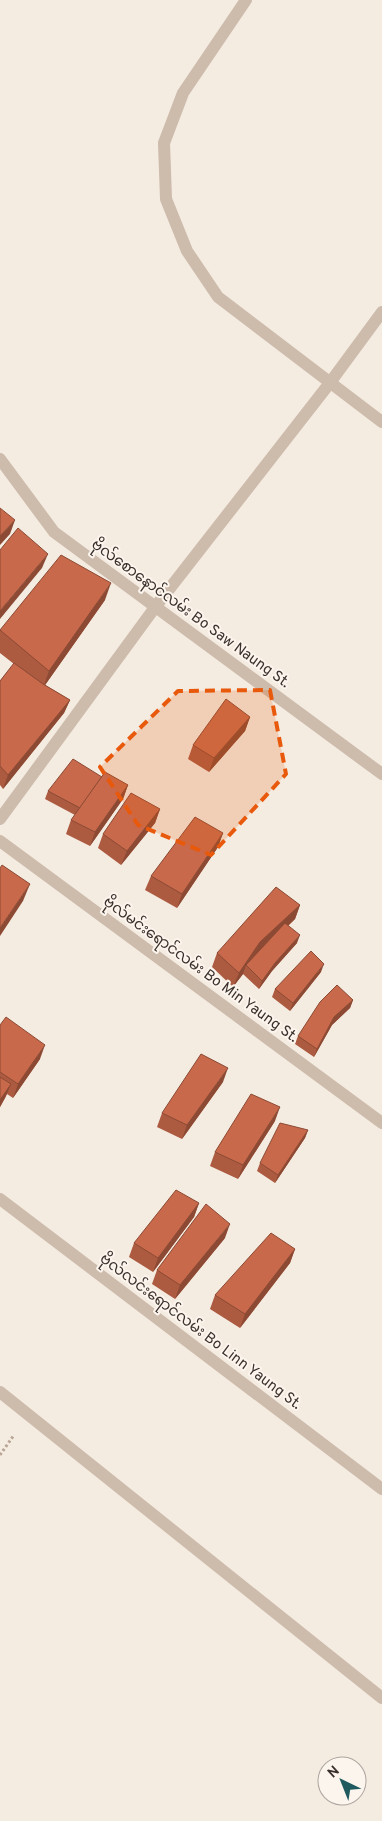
<svg xmlns="http://www.w3.org/2000/svg" width="382" height="1821" font-family="Overpass,'Noto Sans Myanmar',sans-serif">
<rect width="100%" height="100%" fill="#f4ebe1"/>
<g fill="none" stroke-linecap="round" stroke-linejoin="round">
<!-- path -->
<polyline stroke="#b9a596" stroke-width="3" stroke-dasharray="2.5 2.5" stroke-linecap="butt" points="0,1455 14,1435"/>
<!-- minor -->
<g stroke="#cdbbac" stroke-width="12">
<polyline points="246,0 183,93 164,143 166,199 187,251 218,297 382,422"/>
<polyline points="0,459 54,532 382,774"/>
<polyline points="0,819 156,606 329,384 382,312"/>
<polyline points="0,841 382,1123"/>
<polyline points="0,1199 382,1489"/>
</g>
<!-- tertiary -->
<polyline stroke="#cdbbac" stroke-width="12" points="0,1392 382,1698"/>
</g>
<!-- wall -->
<g fill="#ac5a40">
<polygon points="105,600 45,685 70,700 64,713 3,789 0,785 0,681 14,664 0,653 0,630"/>
<polygon points="250,717 245,731 209,772 188,759 193,745"/>
<polygon points="102,777 128,785 123,799 90,846 66,834 71,820 75,815 45,799 48,791"/>
<polygon points="160,809 155,823 121,865 98,848 103,834"/>
<polygon points="223,833 218,847 177,908 145,890 151,876"/>
<polygon points="300,905 295,919 288,926 297,943 272,971 259,989 243,974 233,987 212,967 217,953"/>
<polygon points="321,972 290,1011 272,997 275,989"/>
<polygon points="353,1000 350,1008 332,1025 314,1057 295,1044 298,1036"/>
<polygon points="0,1025 40,1059 13,1098 7,1094 5,1098 0,1107"/>
<polygon points="223,1082 182,1139 157,1127 162,1113"/>
<polygon points="275,1121 238,1179 210,1166 215,1152"/>
<polygon points="308,1130 305,1138 275,1183 257,1171 260,1163"/>
<polygon points="199,1203 194,1217 153,1272 129,1257 134,1243"/>
<polygon points="225,1238 175,1299 152,1284 157,1270"/>
<polygon points="295,1249 290,1263 240,1328 210,1309 215,1295"/>
</g>
<!-- shaded-wall -->
<g fill="#8c4a34">
<polygon points="15,520 10,534 0,545 0,536"/>
<polygon points="48,554 42,568 0,619 0,611"/>
<polygon points="111,583 105,600 43,688 49,671"/>
<polygon points="70,700 64,713 3,789 8,775"/>
<polygon points="250,717 245,731 209,772 214,758"/>
<polygon points="128,785 123,799 90,846 95,832"/>
<polygon points="160,809 155,823 121,865 127,851"/>
<polygon points="223,833 218,847 177,908 182,894"/>
<polygon points="30,884 23,901 0,936 0,928"/>
<polygon points="300,905 295,919 246,965 243,974 233,987 239,973 260,942"/>
<polygon points="300,935 297,943 272,971 259,989 262,981 275,963"/>
<polygon points="324,964 321,972 290,1011 293,1003"/>
<polygon points="353,1000 350,1008 332,1025 314,1057 317,1049 334,1017"/>
<polygon points="45,1045 40,1059 13,1098 18,1084"/>
<polygon points="228,1068 223,1082 182,1139 187,1125"/>
<polygon points="11,1084 5,1098 0,1107 0,1100"/>
<polygon points="280,1107 275,1121 238,1179 243,1165"/>
<polygon points="308,1130 305,1138 275,1183 278,1175"/>
<polygon points="199,1203 194,1217 153,1272 158,1258"/>
<polygon points="230,1224 225,1238 175,1299 180,1285"/>
<polygon points="295,1249 290,1263 240,1328 245,1314"/>
</g>
<!-- building -->
<g fill="#c8694b" stroke="#8c4a34">
<polygon points="0,508 15,520 0,536"/>
<polygon points="18,528 48,554 0,611 0,550"/>
<polygon points="61,555 111,583 49,671 0,630"/>
<polygon points="14,663 43,684 70,700 8,775 0,766 0,681"/>
<polygon points="226,699 250,717 214,758 193,745"/>
<polygon points="73,759 102,777 80,808 48,791"/>
<polygon points="105,772 128,785 95,832 71,820"/>
<polygon points="131,793 160,809 127,851 103,834"/>
<polygon points="195,817 223,833 182,894 151,876"/>
<polygon points="2,865 30,884 0,928 0,868"/>
<polygon points="276,887 300,905 260,942 239,973 217,953"/>
<polygon points="285,923 300,935 275,963 262,981 246,965"/>
<polygon points="311,951 324,964 293,1003 275,989"/>
<polygon points="337,985 353,1000 334,1017 317,1049 298,1036 320,1002"/>
<polygon points="6,1017 45,1045 18,1084 0,1072 0,1025"/>
<polygon points="201,1054 228,1068 187,1125 162,1113"/>
<polygon points="0,1077 11,1084 0,1100"/>
<polygon points="251,1094 280,1107 243,1165 215,1152"/>
<polygon points="280,1123 308,1130 278,1175 260,1163"/>
<polygon points="176,1190 199,1203 158,1258 134,1243"/>
<polygon points="206,1204 230,1224 180,1285 157,1270"/>
<polygon points="271,1233 295,1249 245,1314 215,1295"/>
</g>
<!-- marked area -->
<path fill="#e8590c" fill-opacity="0.2" stroke="#e8590c" stroke-width="4" stroke-dasharray="10 6" stroke-linejoin="round" d="M270 690 286 774 211 855 138 825 100 767 178 691Z"/>
<g text-anchor="middle" stroke-width="4" stroke-linejoin="round" paint-order="stroke">
<!-- street labels -->
<g font-size="15" fill="#3b302b" stroke="#fbf5ee">
<text transform="translate(191 613) rotate(36)" y="5">ဗိုလ်စောနောင်လမ်း Bo Saw Naung St.</text>
<text transform="translate(201 969) rotate(36)" y="5">ဗိုလ်မင်းရောင်လမ်း Bo Min Yaung St.</text>
<text transform="translate(201 1331) rotate(37)" y="5">ဗိုလ်လင်းရောင်လမ်း Bo Linn Yaung St.</text>
</g>
</g>
<!-- north arrow -->
<g transform="translate(342 1781) rotate(317)"><circle r="24" fill="#fbf5ee" stroke="#aea6a0"/>
<path d="M0-4L9 19L0 12L-9 19Z" fill="#1f5a5e"/>
<text y="-8" font-size="14" font-weight="bold" text-anchor="middle" fill="#3b302b">N</text>
</g>
</svg>
